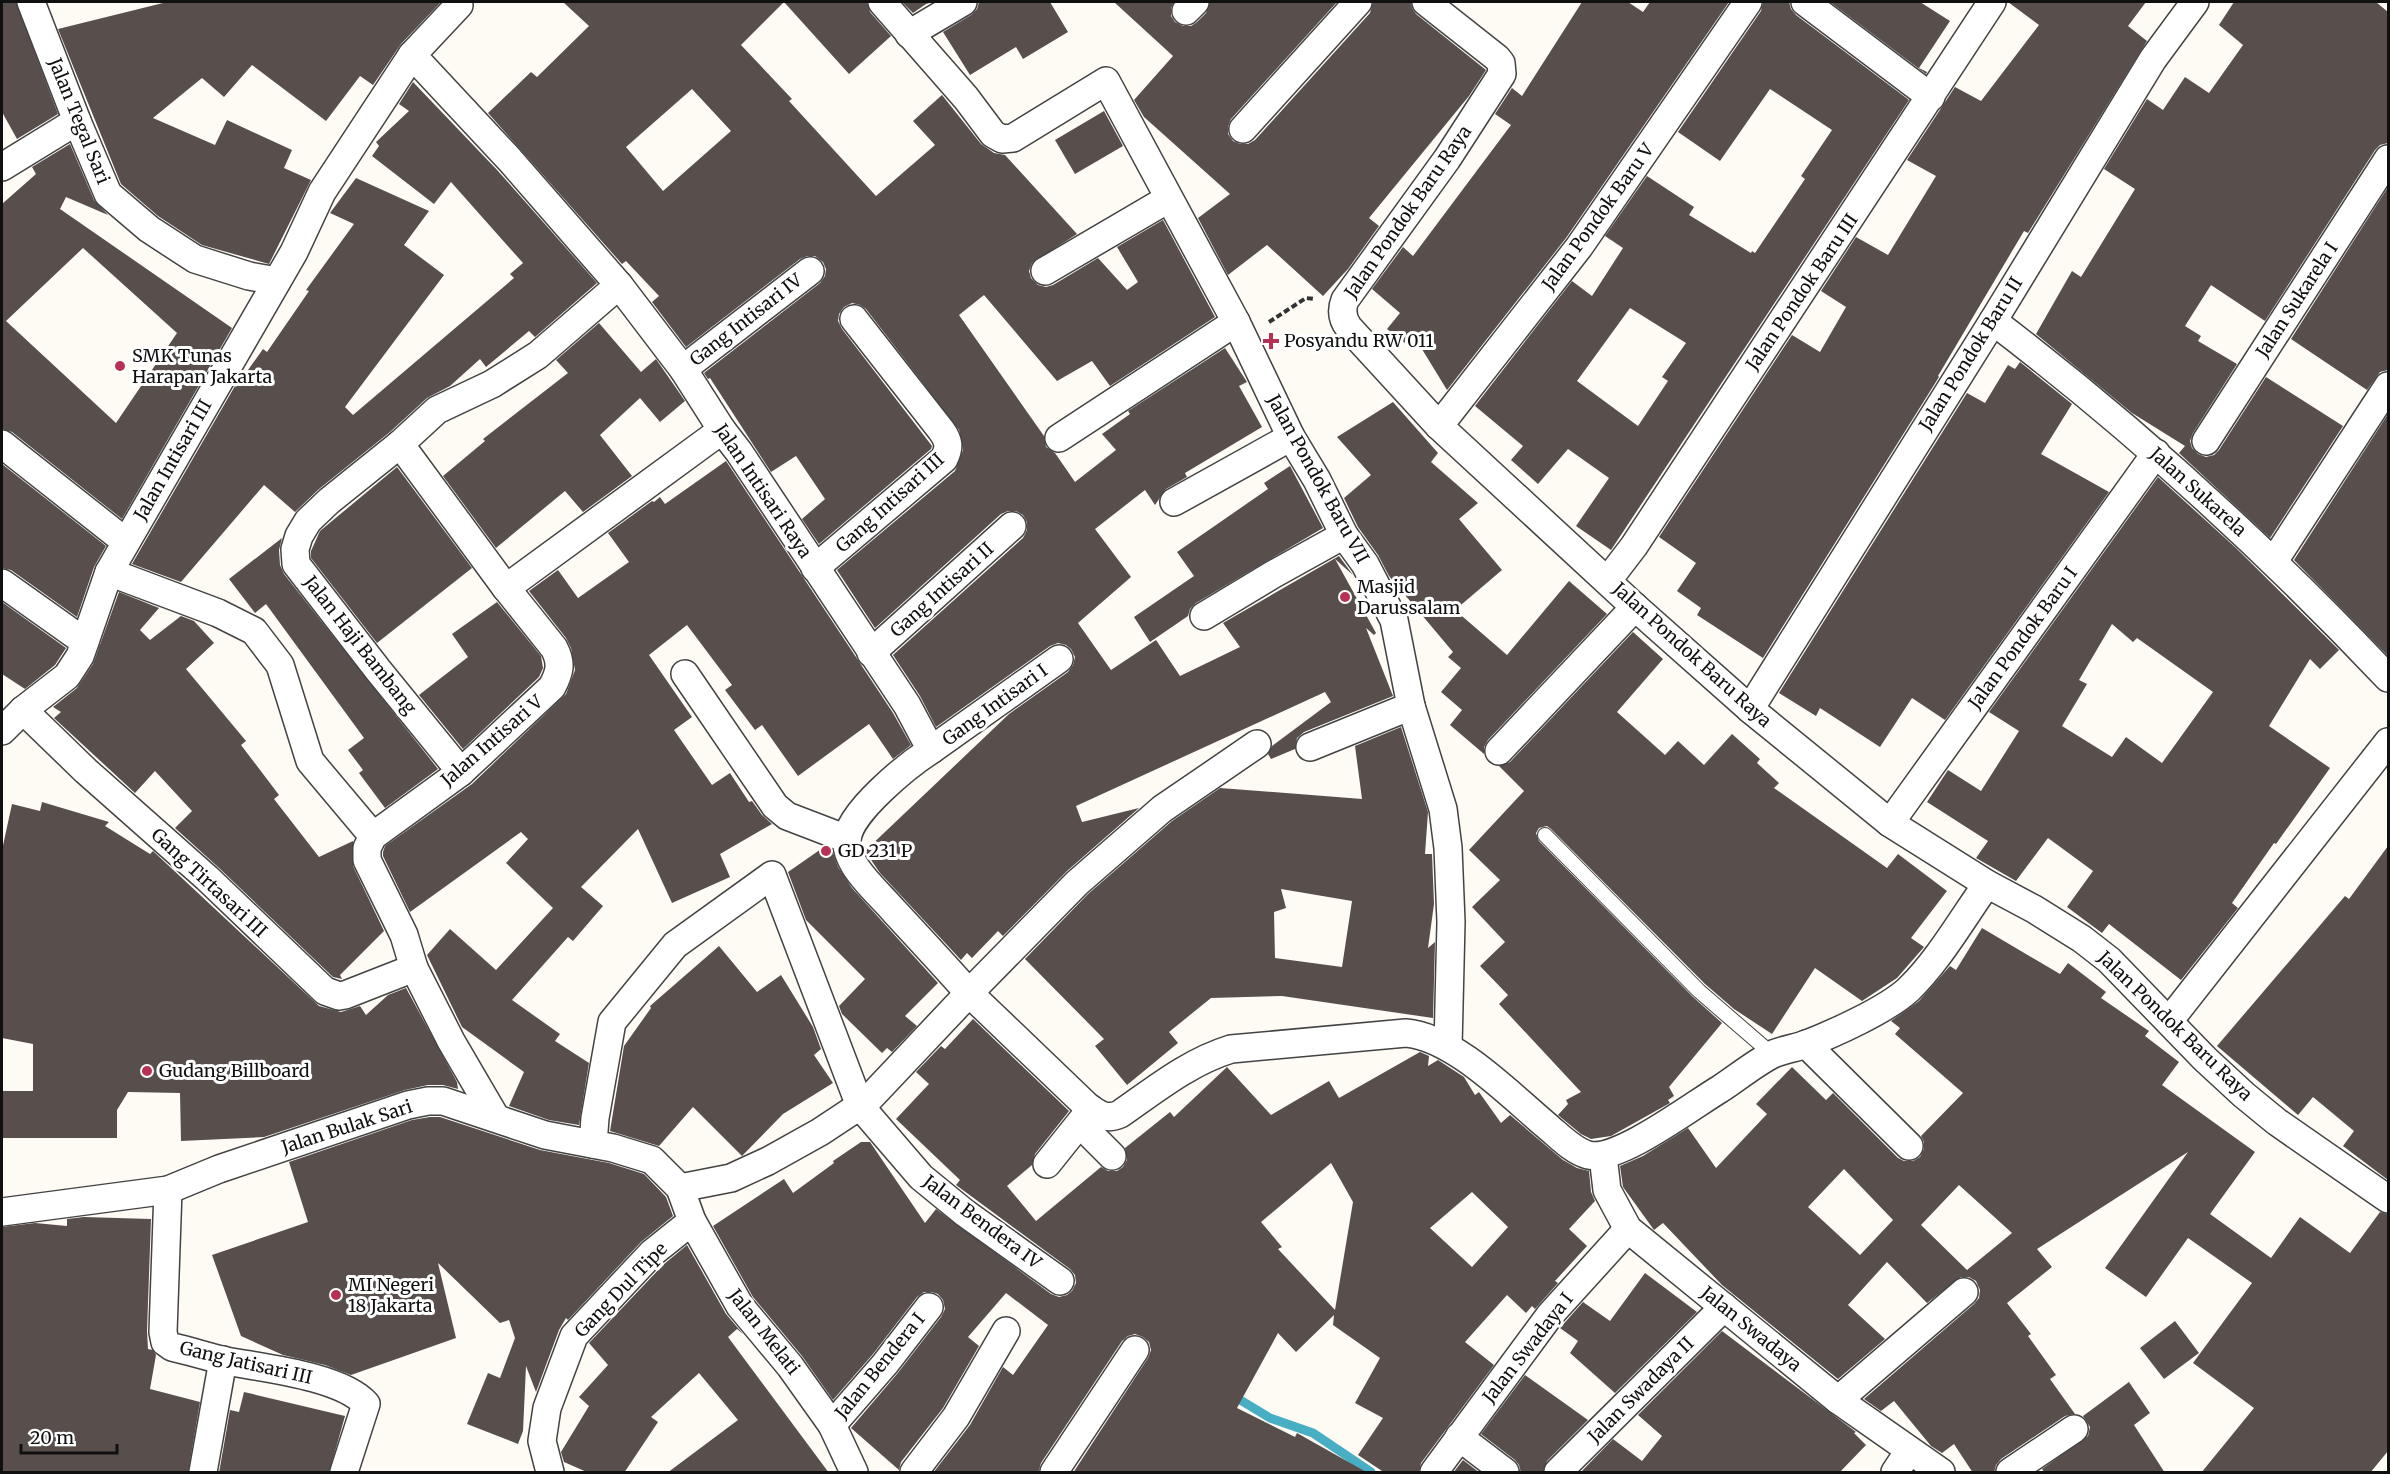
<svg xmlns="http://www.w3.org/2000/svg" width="2390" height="1474" font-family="Merriweather,serif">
<rect width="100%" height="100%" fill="#fefaf4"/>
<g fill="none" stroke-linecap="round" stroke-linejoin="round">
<!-- stream -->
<polyline stroke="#47aec4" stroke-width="9" points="1232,1395 1270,1418 1313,1433 1371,1472"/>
</g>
<!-- building -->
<g fill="#584f4d" fill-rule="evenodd">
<polygon points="2,2 16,2 58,114 17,139 2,112"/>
<polygon points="167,2 441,2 401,44 373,85 360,76 326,121 252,65 224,97 202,78 153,118 215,145 227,120 292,150 284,168 311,180 269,264 202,245 158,216 121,184 58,29"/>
<path d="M563 2H867L870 12 891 36 849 74 784 2 741 45 792 99 789 101 876 196 935 145 913 121 942 95 981 144 994 153 1005 155 1077 234 1032 263 1029 271 1031 278 1038 285 1046 287 1053 285 1098 258 1127 290 1138 282 1117 247 1163 220 1215 317 1110 386 1092 361 1057 381 984 295 959 315 1044 436 1046 447 1055 453 1075 482 1116 450 1102 434 1130 414 1128 411 1225 348 1247 382 1239 386 1262 427 1185 473 1187 477 1166 489 1155 505 1145 490 1095 529 1131 577 1078 623 1111 670 1156 640 1180 676 1240 647 1223 623 1339 556 1353 575 1335 559 1376 633 1374 635 1366 628 1393 696 1304 732 1297 738 1295 749 1271 759 1268 754 1272 746 1331 702 1325 692 1076 806 1082 822 1139 808 1067 871 1003 936 998 931 972 958 967 953 961 960 880 873 865 851 1009 714 1068 672 1073 665 1075 657 1071 649 1066 645 1058 643 1050 646 936 727 920 696 893 655 1023 538 1027 530V522L1023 515 1016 511H1008L1001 514 875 628 837 570 955 471 963 450 959 430 866 309 860 305 852 303 844 307 839 314 838 321 842 329 932 446 931 449 819 544 802 519 825 499 796 456 771 472 710 378 708 379 704 373 820 283 825 276 826 269 823 262 815 256H807L800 259 686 347 652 302 659 296 626 261 622 264 488 113 531 72 537 77 589 26ZM692 89 731 131 663 191 626 147Z"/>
<polygon points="902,2 933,2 926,4 913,13"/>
<polygon points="979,2 1050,2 1068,32 1023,59 1016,47 970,75 943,32 971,15 977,9"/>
<polygon points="1114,2 1174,2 1171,8 1171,16 1175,22 1183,26 1191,26 1197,22 1206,13 1210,2 1337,2 1231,119 1228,126 1228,134 1233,141 1240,144 1248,144 1255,140 1370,13 1373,2 1411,2 1412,8 1416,14 1486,70 1469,96 1369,218 1379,226 1348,269 1323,296 1267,245 1228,275 1198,218 1230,194 1144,117 1134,100 1173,56"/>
<polygon points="1582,2 1628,2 1643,12 1650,2 1729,2 1566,238 1447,390 1417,341 1409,346 1387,329 1400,313 1372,289 1403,247 1413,256 1511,125 1495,114 1512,88 1522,96"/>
<path d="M1763 2H1789L1791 9 1796 15 1909 100 1611 550 1576 526 1609 478 1568 449 1538 484 1511 460 1523 446 1475 406 1572 281 1592 296 1623 248 1605 236 1647 176 1694 207 1689 215 1751 253 1752 251 1755 253 1805 179 1801 176 1832 130 1770 89 1720 161 1678 132 1761 11ZM1630 308 1686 343 1662 377 1668 381 1638 426 1577 381Z"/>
<polygon points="1830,2 1920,2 1950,21 1919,68 1927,72 1926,74"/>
<polygon points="2008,2 2146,2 2128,26 2147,41 2028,233 2024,231 1938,376 1939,377 1763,658 1697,615 1701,608 1677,591 1696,563 1659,537 1792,335 1820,352 1846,307 1821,291 1856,237 1888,255 1936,176 1907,160 1955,87 1981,101 2039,25"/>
<polygon points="2234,2 2376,2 2388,12 2388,143 2380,145 2375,150 2265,321 2211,285 2185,326 2201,336 2198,341 2237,364 2193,433 2190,441 2192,448 2198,454 2206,457 2214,455 2219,450 2266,377 2343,426 2270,538 2179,453 2185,446 2132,413 2036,334 2072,271 2081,277 2135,189 2104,169 2147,99 2163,110 2185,77 2209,93 2243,45 2219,25"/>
<polygon points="413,82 498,171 597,283 535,337 529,331 486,367 480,359 450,386 427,398 390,432 319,489 295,512 264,485 181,582 132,564 235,386 236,387 263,349 267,352 309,291 306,290 354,224 330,213 356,178 429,211 404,245 444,275 345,407 353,415 514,278 510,274 523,263 451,182 434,204 372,156 379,146 376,142 409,111 399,104"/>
<polygon points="1104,111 1123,146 1075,174 1055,140"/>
<path d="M70 144 94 200 108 215 66 197 60 209 232 328 122 519 12 432 2 429V204L36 174 32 167ZM83 248 177 333 116 423 6 321Z"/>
<polygon points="2388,187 2388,370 2380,372 2367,390 2291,339"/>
<polygon points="599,323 641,372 656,359 685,401 660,422 640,398 600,435 632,476 583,512 565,491 496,548 443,476 485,441 483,439 568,373 556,360"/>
<polygon points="2020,362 2072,404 2041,454 2109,492 1945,720 1912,698 1880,747 1820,708 1816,716 1779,693 1967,393 1985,403 2008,365 2015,369"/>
<polygon points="1393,402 1438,453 1431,462 1478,503 1459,519 1502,570 1455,610 1507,655 1569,581 1607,614 1488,740 1484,747 1484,754 1450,725 1462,710 1441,692 1461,668 1448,657 1453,652 1389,576 1378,555 1358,527 1344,498 1371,475 1337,437"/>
<polygon points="2388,414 2388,656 2294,560"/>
<polygon points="726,461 893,713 911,745 893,759 869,724 798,776 762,725 755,730 725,690 732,685 687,625 649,655 692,717 674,730 712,785 730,773 749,802 752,801 762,815 772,824 720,854 730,877 672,903 638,829 581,887 603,906 573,941 568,937 512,1000 560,1034 555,1041 589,1063 579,1125 549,1120 509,1106 524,1072 462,1027 427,955 450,929 496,970 553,908 506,863 528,839 521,832 410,912 383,856 383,852 385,846 472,784 566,694 575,670 571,648 566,638 529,591 558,570 578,598 629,562 608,533 652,501 654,502 660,497 665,504"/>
<polygon points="2,464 106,546 94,567 77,617 11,570 2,568"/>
<polygon points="1290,466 1323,528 1196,603 1190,609 1188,616 1150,642 1134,617 1194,576 1177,552 1268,489 1264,483"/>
<polygon points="397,467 472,568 377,643 311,558 311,551 320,531"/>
<path d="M2158 477 2236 548 2339 650 2320 669 2310 659 2269 726 2330 768 2276 844 2274 843 2232 903 2238 908 2181 980 2109 924 2102 933 2067 907 2093 871 2048 838 2016 881 1976 858 1988 841 1927 802 1948 770 1981 791 2019 731 1989 712ZM2112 624 2133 642 2137 638 2213 692 2162 763 2126 737 2112 757 2062 726 2087 684 2079 680Z"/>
<polygon points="282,538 279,550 280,565 284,574 438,769 385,808 359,773 363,770 348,750 364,738 266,604 255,613 229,579"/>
<polygon points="119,592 159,608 140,630 150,640 181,616 194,621 214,643 186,669 246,741 241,745 279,795 274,799 319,857 353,841 353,866 384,931 340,975 342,979 333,977 218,867 175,828 192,811 155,771 135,793 54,718 61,712 53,707 77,688 93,664"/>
<polygon points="2,602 66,648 55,665 25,689 2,674"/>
<polygon points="497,602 541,656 543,668 539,677 463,749 419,695 468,657 452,634"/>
<polygon points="1633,632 1663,659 1617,712 1665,755 1678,741 1704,765 1732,734 1760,759 1757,763 1779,783 1774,788 1887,868 1898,854 1947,891 1911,938 1924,947 1897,978 1862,1001 1815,968 1772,1034 1734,1009 1705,984 1551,829 1547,826 1539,828 1536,833 1539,841 1693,997 1722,1023 1669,1087 1674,1096 1668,1100 1670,1103 1611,1136 1591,1139 1581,1134 1558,1115 1568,1104 1566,1100 1581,1092 1499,1004 1508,995 1480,966 1505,942 1472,907 1500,880 1469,850 1524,791 1499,766 1510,762"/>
<path d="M1401 727 1428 812 1425 854H1432L1434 904 1428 948 1435 942 1433 1018 1282 996 1211 998 1169 1032 1178 1043 1127 1085 1095 1046 1104 1039 1025 959 1088 894 1172 821 1220 788 1362 799 1355 746ZM1281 889 1352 901 1342 967 1275 958 1274 912 1286 908Z"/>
<polygon points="42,802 109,822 105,826 150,854 153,851 319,1006 341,1012 360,1006 366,1015 388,995 406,988 457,1082 458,1089 443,1085 428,1085 405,1090 264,1137 181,1141 180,1093 128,1092 117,1110 117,1138 2,1138 2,1091 33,1091 33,1044 2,1038 2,850 12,804 40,811"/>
<polygon points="2388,846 2388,1180 2343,1146 2354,1131 2313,1097 2298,1115 2217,1046 2345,896 2349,899"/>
<polygon points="824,847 832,850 838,867 852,888 938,983 905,1016 917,1026 892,1052 887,1048 882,1053 842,1014 839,1006 865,979 806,920 788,872"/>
<path d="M1982 928 2060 974 2068 963 2106 992 2101 998 2149 1031 2145 1036 2179 1062 2162 1085 2255 1152 2210 1214 2271 1258 2300 1217 2350 1253 2380 1212 2388 1214V1451L2370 1473H2201L2254 1408 2193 1363 2252 1283 2188 1238 2146 1297 2105 1268 2188 1152 2037 1249 2052 1267 2007 1303 2031 1334 2028 1336 2056 1375 2050 1379 2075 1414 2065 1416 2001 1459 1996 1465 1994 1473H1973L1954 1444 1942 1453 1931 1446 1894 1401 1881 1411 1864 1399 1974 1304 1979 1298 1980 1290 1976 1281 1969 1277H1961L1927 1303 1887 1262 1848 1305 1885 1339 1838 1379 1722 1285 1663 1223 1654 1230 1623 1187 1620 1166 1643 1156 1688 1128 1716 1168 1767 1114 1756 1104 1792 1067 1826 1100 1833 1093 1898 1158 1904 1161H1913L1920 1157 1924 1149V1142L1921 1136 1963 1093 1895 1034 1900 1028 1891 1021 1919 1001 1950 966 1956 970ZM1844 1169 1893 1220 1860 1255 1808 1207ZM1959 1185 2012 1233 1967 1270 1921 1225Z"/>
<polygon points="719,946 757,992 781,975 813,1027 821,1049 814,1055 833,1083 783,1114 742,1156 693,1107 659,1146 610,1131 624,1046 651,1008 650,1006"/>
<path d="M973 1019 1069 1111 1035 1154 1032 1165 1007 1186 1036 1221 1101 1167 1108 1171H1117L1123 1167 1127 1160 1125 1148 1170 1112 1174 1117 1227 1067 1271 1115 1329 1081 1339 1098 1420 1052 1429 1056 1428 1066 1438 1060 1464 1077 1475 1095 1479 1092 1501 1123 1510 1115 1563 1160 1577 1168 1589 1171 1591 1192 1595 1201 1569 1229 1587 1246 1555 1281 1558 1283 1535 1309 1532 1306 1526 1313 1507 1295 1465 1342 1494 1365 1421 1463 1419 1473H1385L1358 1455 1383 1418 1355 1403 1380 1358 1333 1325 1334 1315 1296 1352 1278 1333 1237 1408 1295 1437 1297 1433 1368 1473H1073L1148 1358 1151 1350 1149 1342 1143 1337 1135 1334 1128 1336 1122 1341 1041 1463 1038 1473H933L970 1425 1003 1367 1013 1375 1048 1325 1006 1293 968 1337 979 1346 943 1408 901 1462 899 1470 851 1428 897 1374 941 1317 945 1309 943 1300 938 1294 932 1292H924L917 1297 873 1354 833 1400 802 1356 753 1297 713 1226 784 1179 793 1193 834 1163 833 1161 861 1142H870L925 1223 936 1209 1051 1294 1059 1297 1067 1295 1072 1291 1076 1283 1075 1275 1070 1269 956 1185 960 1180 896 1119 929 1084 916 1072 941 1046 945 1049ZM1331 1163 1353 1202 1335 1310 1278 1249 1282 1247 1261 1222ZM1472 1192 1508 1227 1472 1267 1430 1228Z"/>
<polygon points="430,1117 440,1117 540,1150 609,1163 644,1174 666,1197 673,1216 641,1242 568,1320 566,1318 559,1330 536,1392 526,1366 523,1431 518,1444 467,1424 488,1373 500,1378 515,1338 509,1320 500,1323 438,1263 456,1338 351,1375 325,1365 283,1355 241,1336 212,1255 308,1222 289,1162 412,1120"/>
<polygon points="84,1217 151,1219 147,1331 148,1349 153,1350 156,1355 150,1389 200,1402 188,1473 2,1473 2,1227 35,1223 67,1226 67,1219"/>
<polygon points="687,1245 726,1314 743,1334 737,1329 728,1337 829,1473 667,1473 738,1420 699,1373 651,1417 658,1422 624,1473 589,1473 564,1462 561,1452 589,1406 579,1397 608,1365 589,1343 663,1265"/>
<polygon points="1645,1273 1697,1312 1615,1393 1570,1353 1578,1341 1560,1328 1583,1302 1610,1321"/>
<polygon points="2175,1321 2199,1353 2164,1379 2140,1348"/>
<polygon points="1722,1331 1856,1432 1854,1433 1866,1445 1839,1473 1580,1473 1613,1439 1642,1461 1662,1436 1638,1415"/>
<polygon points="1525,1375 1588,1420 1547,1461 1543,1473 1521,1473 1519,1465 1515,1460 1481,1434"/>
<polygon points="2129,1382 2150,1413 2134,1425 2165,1473 2045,1473 2042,1469 2088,1436 2090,1427 2083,1416"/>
<polygon points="244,1392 345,1416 329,1473 219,1473 230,1410 239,1412"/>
<polygon points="1463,1460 1480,1473 1453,1473"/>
</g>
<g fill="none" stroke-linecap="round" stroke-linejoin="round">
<defs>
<polyline id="service" points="1545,835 1699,991 1773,1055"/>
<g id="minor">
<polyline points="31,2 77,121 108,194 149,229 195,259 249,276 277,281"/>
<path d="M456 2 459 5 412 55 510 160 619 285 683 369 722 430 739 452 907 705 931 750C908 765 849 812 847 840 846 849 850 858 855 866 865 882 881 896 894 911 919 938 944 965 969 993L1077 883 1162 809 1257 744"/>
<polyline points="882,2 966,98 993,134 1002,139 1013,138 1106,81 1236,322 1291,437 1317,480 1344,535 1365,564 1394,620 1411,706 1443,809 1448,848 1451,922 1448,1047"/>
<path d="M1426 2 1497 58 1501 63 1502 74 1447 159 1345 300C1341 310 1342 319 1349 328L1439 426 1635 607 1750 709 1890 823 1987 884 2034 909 2082 939 2109 960 2205 1059 2244 1095 2277 1122 2388 1199"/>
<polyline points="1805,2 1931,97"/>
<polyline points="1186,11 1195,2"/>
<polyline points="909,34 963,2"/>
<polyline points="1243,129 1358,2"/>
<polyline points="2,167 77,121"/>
<polyline points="1045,271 1168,199"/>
<path d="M1993 321C2135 429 2266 549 2388 678"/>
<polyline points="683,369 810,271"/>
<polyline points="1439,426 1579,247 1748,2"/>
<polyline points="1059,438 1236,322"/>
<polyline points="2206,441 2388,159"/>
<polyline points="2,444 126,542"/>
<polyline points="400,444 506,588"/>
<polyline points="1174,502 1291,437"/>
<polyline points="2274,561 2388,386"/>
<path d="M815 568 944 459C950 447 949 441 941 430L854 319"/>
<polyline points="109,572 218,613 254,631 280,665 310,761 373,836"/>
<polyline points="1608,580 1634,546 1992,2"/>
<polyline points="2,583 85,642"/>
<polyline points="1204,616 1272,575 1344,535"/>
<polyline points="871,653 1012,526"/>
<polyline points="685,674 775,806 787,816 847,839"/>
<polyline points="1750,709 1993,321 2153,59 2195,2"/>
<polyline points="23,710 86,771 207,878 325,991 339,996 345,995 414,968"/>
<polyline points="2,731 23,710 67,676 80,656 109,572 294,252 322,192 412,55"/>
<polyline points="1310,747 1411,706"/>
<polyline points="931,750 1059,659"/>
<polyline points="1499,751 1635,607"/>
<polyline points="461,772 378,670 296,564 295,549 299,536 308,521 329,501 400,444 437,410 492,384 538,355 619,285"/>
<polyline points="1890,823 2156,453"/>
<polyline points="2169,1021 2388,742"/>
<polyline points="1806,1044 1909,1146"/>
<path d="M496 1118 451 1041 414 968 404 935 367 860V848L373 836 461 772 552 687C560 672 562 663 554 648L506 588 722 430"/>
<polyline points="1080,1124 1112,1156"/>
<polyline points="593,1144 595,1118 612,1022 675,945 772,875 860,1106 921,1177 965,1213 1060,1281"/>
<polyline points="1603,1156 1607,1190 1628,1229 1838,1400 1941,1472"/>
<polyline points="1047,1164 1091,1109"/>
<path d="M680 1188 731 1178 768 1161 820 1132 867 1101 969 993 1088 1107C1099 1115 1107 1120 1120 1114 1156 1089 1189 1062 1231 1049L1406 1033C1454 1037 1510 1095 1547 1126 1559 1136 1573 1151 1588 1155 1617 1163 1693 1105 1720 1089 1737 1078 1755 1063 1773 1054 1783 1050 1794 1048 1804 1045 1833 1034 1886 1010 1908 990 1939 960 1962 919 1987 884"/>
<path d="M168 1190 163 1332 165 1342 172 1347C190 1351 208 1357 226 1361 263 1368 341 1376 366 1404L344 1472"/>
<polyline points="2,1212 168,1190 219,1169 408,1105 428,1101 443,1101 545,1135 613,1148 652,1160 680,1188 692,1221 740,1306 790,1366 832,1425 854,1472"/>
<polyline points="1838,1400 1964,1292"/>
<polyline points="832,1425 885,1364 929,1307"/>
<polyline points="1459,1437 1505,1472"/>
<polyline points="203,1472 223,1360"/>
<polyline points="550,1472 542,1441 547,1408 574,1336 652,1253 692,1221"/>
<polyline points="914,1472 956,1417 1006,1331"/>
<polyline points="1054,1472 1135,1350"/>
<polyline points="1434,1472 1550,1315 1628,1229"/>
<polyline points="1558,1472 1724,1307"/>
<polyline points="1895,1472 1909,1451"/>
<polyline points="2010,1472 2074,1429"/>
</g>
</defs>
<!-- service casing -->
<use href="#service" stroke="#434343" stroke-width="16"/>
<!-- minor casing -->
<use href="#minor" stroke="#434343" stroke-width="30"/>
<!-- path -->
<polyline stroke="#323232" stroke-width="4" stroke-dasharray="6 3" stroke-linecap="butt" points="1269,322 1306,298 1314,299"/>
<!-- service -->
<use href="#service" stroke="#fff" stroke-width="14"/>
<!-- minor -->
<use href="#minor" stroke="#fff" stroke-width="27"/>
</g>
<!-- markers -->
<g fill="#b73155" stroke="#fff" stroke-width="2">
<path d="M1268 332h6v6h6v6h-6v6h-6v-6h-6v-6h6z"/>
<circle cx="120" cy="366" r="6"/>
<circle cx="1345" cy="597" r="6"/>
<circle cx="826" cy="851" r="6"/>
<circle cx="147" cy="1071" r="6"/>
<circle cx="336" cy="1295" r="6"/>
</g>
<g text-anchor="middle" stroke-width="6" stroke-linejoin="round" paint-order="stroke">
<!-- street labels -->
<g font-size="18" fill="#101010" stroke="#fff">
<text transform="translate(79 121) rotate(68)" y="6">Jalan Tegal Sari</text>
<text transform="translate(1408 212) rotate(-55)" y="6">Jalan Pondok Baru Raya</text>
<text transform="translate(1598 217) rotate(-54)" y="6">Jalan Pondok Baru V</text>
<text transform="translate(1802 292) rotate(-56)" y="6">Jalan Pondok Baru III</text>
<text transform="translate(2297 300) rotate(-57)" y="6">Jalan Sukarela I</text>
<text transform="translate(746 320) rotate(-38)" y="6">Gang Intisari IV</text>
<text transform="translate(1971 354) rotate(-58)" y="6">Jalan Pondok Baru II</text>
<text transform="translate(173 460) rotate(-60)" y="6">Jalan Intisari III</text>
<text transform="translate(1318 479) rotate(61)" y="6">Jalan Pondok Baru VII</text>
<text transform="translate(763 491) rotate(56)" y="6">Jalan Intisari Raya</text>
<text transform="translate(2198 492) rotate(42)" y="6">Jalan Sukarela</text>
<text transform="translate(890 503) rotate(-42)" y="6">Gang Intisari III</text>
<text transform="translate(942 590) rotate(-42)" y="6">Gang Intisari II</text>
<text transform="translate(2023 638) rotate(-54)" y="6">Jalan Pondok Baru I</text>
<text transform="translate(360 645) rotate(52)" y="6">Jalan Haji Bambang</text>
<text transform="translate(1692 655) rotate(42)" y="6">Jalan Pondok Baru Raya</text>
<text transform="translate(995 705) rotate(-36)" y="6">Gang Intisari I</text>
<text transform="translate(492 741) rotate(-41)" y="6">Jalan Intisari V</text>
<text transform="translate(209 883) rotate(43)" y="6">Gang Tirtasari III</text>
<text transform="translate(2175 1026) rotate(44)" y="6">Jalan Pondok Baru Raya</text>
<text transform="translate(347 1127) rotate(-18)" y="6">Jalan Bulak Sari</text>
<text transform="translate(982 1222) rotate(37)" y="6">Jalan Bendera IV</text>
<text transform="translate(621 1290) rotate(-46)" y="6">Gang Dul Tipe</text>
<text transform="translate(1751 1329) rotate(39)" y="6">Jalan Swadaya</text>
<text transform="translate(764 1332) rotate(52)" y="6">Jalan Melati</text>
<text transform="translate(1528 1348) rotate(-52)" y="6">Jalan Swadaya I</text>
<text transform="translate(246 1363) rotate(13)" y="6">Gang Jatisari III</text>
<text transform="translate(880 1366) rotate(-51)" y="6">Jalan Bendera I</text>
<text transform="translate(1641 1390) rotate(-45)" y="6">Jalan Swadaya II</text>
</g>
<!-- poi labels -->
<g font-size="18" fill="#101010" stroke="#fff" text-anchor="start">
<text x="1284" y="347">Posyandu RW 011</text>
<text x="132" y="362">SMK Tunas<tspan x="132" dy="21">Harapan Jakarta</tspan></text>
<text x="1357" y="593">Masjid<tspan x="1357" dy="21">Darussalam</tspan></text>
<text x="838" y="857">GD 231 P</text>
<text x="159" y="1077">Gudang Billboard</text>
<text x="348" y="1291">MI Negeri<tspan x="348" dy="21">18 Jakarta</tspan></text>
</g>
</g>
<!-- border -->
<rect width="2390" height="1474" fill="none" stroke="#101010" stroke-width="6"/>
<!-- scale -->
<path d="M21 1444v9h96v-9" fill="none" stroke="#101010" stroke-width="3"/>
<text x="30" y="1444" font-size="18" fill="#101010" stroke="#ffffff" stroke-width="4.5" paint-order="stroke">20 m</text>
</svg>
